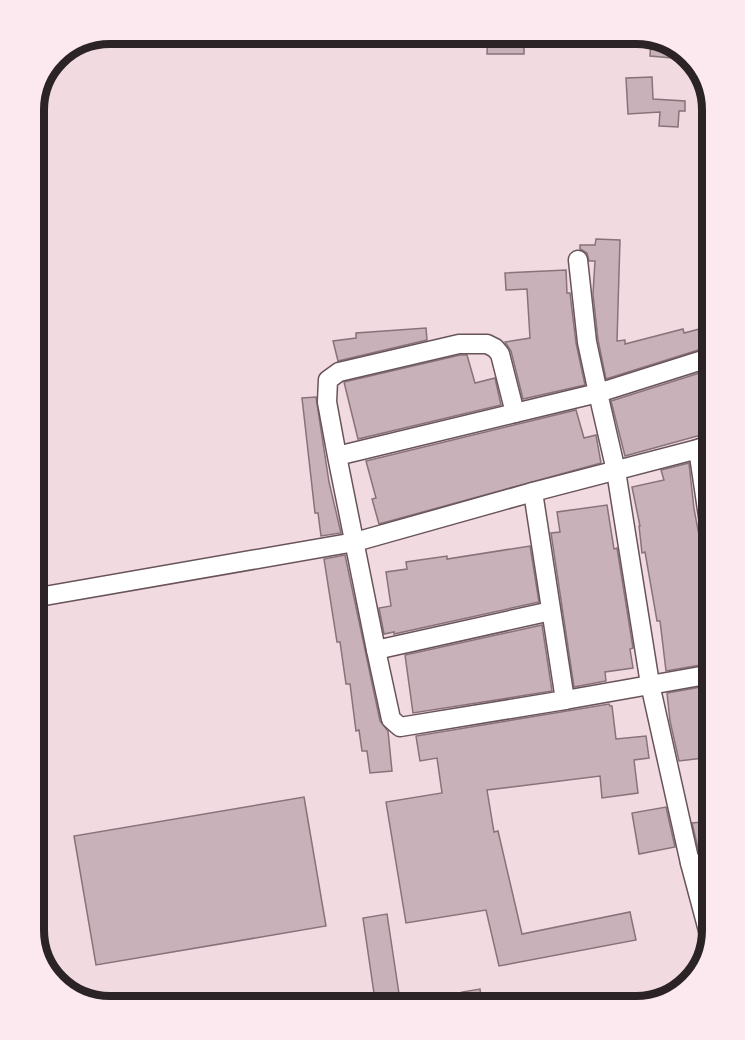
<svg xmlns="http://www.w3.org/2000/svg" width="745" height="1040" font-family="Arial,sans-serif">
<rect width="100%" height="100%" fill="#f2dae1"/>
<!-- building -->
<g fill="#c8b1b8" stroke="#88737a" stroke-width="1.5">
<polygon points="488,33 524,33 524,54 487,54"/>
<polygon points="651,36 673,43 672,58 650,56"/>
<polygon points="652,77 653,99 685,101 685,111 679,111 678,127 659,126 660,112 628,114 626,78"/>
<polygon points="596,239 620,240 617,341 625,340 625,344 683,329 684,333 707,327 711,346 606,379 598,340 593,294 595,261 589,261 587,253 580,249 580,245 595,245"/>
<polygon points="566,270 567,293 570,293 576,343 585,385 523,399 511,351 505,342 530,338 527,289 506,290 505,273"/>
<polygon points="426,328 427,340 338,361 333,341 356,338 356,333"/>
<polygon points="460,355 467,355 475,383 495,378 501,405 358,439 344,382"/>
<polygon points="712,369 712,432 625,456 611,401"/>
<polygon points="316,397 329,482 341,533 321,536 318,513 315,513 302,398"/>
<polygon points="576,410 584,438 596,435 601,463 379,524 372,499 376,498 366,461"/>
<polygon points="689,463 694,509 704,561 701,561 712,619 712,663 666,671 660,621 657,621 645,552 642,553 639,526 640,526 632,487 664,480 661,470"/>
<polygon points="607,505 614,549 617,548 633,648 630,649 633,668 605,672 606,681 574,687 551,533 560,532 557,512"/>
<polygon points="530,546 539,602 394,634 394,632 384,634 379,608 391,606 386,572 407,569 406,562 447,556 447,559"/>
<polygon points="345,555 380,721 388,731 392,771 370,773 367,751 362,751 359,730 356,731 350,684 346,684 340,642 337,642 324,559"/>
<polygon points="542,625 552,691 413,713 405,655"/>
<polygon points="712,685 712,757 679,761 670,721 667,693"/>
<polygon points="609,704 610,706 612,706 616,739 646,736 649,758 634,760 638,793 602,798 600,776 487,790 494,832 498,831 522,934 630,912 636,940 499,966 486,910 406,923 386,802 442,793 437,758 420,761 416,736"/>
<polygon points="304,797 326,926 96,965 74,836"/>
<polygon points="666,807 675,847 639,854 632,813"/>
<polygon points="712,821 712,854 699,853 692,823"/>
<polygon points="387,914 401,1007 376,1007 363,918"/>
<polygon points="480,989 482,1007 465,1007 462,992"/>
</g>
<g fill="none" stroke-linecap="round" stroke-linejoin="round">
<defs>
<g id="minor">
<polyline points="578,260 587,342 598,393 712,357"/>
<polyline points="515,413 598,393 616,471 650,684 690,863 710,938"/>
<polyline points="698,449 712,543"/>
<polyline points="337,456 515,413 500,354 495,348 487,344 459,344 339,372 328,380 327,402 337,456 376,650 391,719 400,727 565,700 533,492"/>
<polyline points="33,598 355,542 533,492 698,449 712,443"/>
<polyline points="376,650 551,611"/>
<polyline points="565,700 712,674"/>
<polyline points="690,863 712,865"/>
</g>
</defs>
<!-- minor casing -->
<use href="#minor" stroke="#68545a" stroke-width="21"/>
<!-- minor -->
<use href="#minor" stroke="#fff" stroke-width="18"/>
</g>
<!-- crop -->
<path d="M0 0H745V1040H0ZM110 44H636A66 66 0 0 1 702 110V930A66 66 0 0 1 636 996H110A66 66 0 0 1 44 930V110A66 66 0 0 1 110 44Z" fill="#fce8ef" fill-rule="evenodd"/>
<path fill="none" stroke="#2c2326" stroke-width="8" d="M110 44H636A66 66 0 0 1 702 110V930A66 66 0 0 1 636 996H110A66 66 0 0 1 44 930V110A66 66 0 0 1 110 44Z"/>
</svg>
